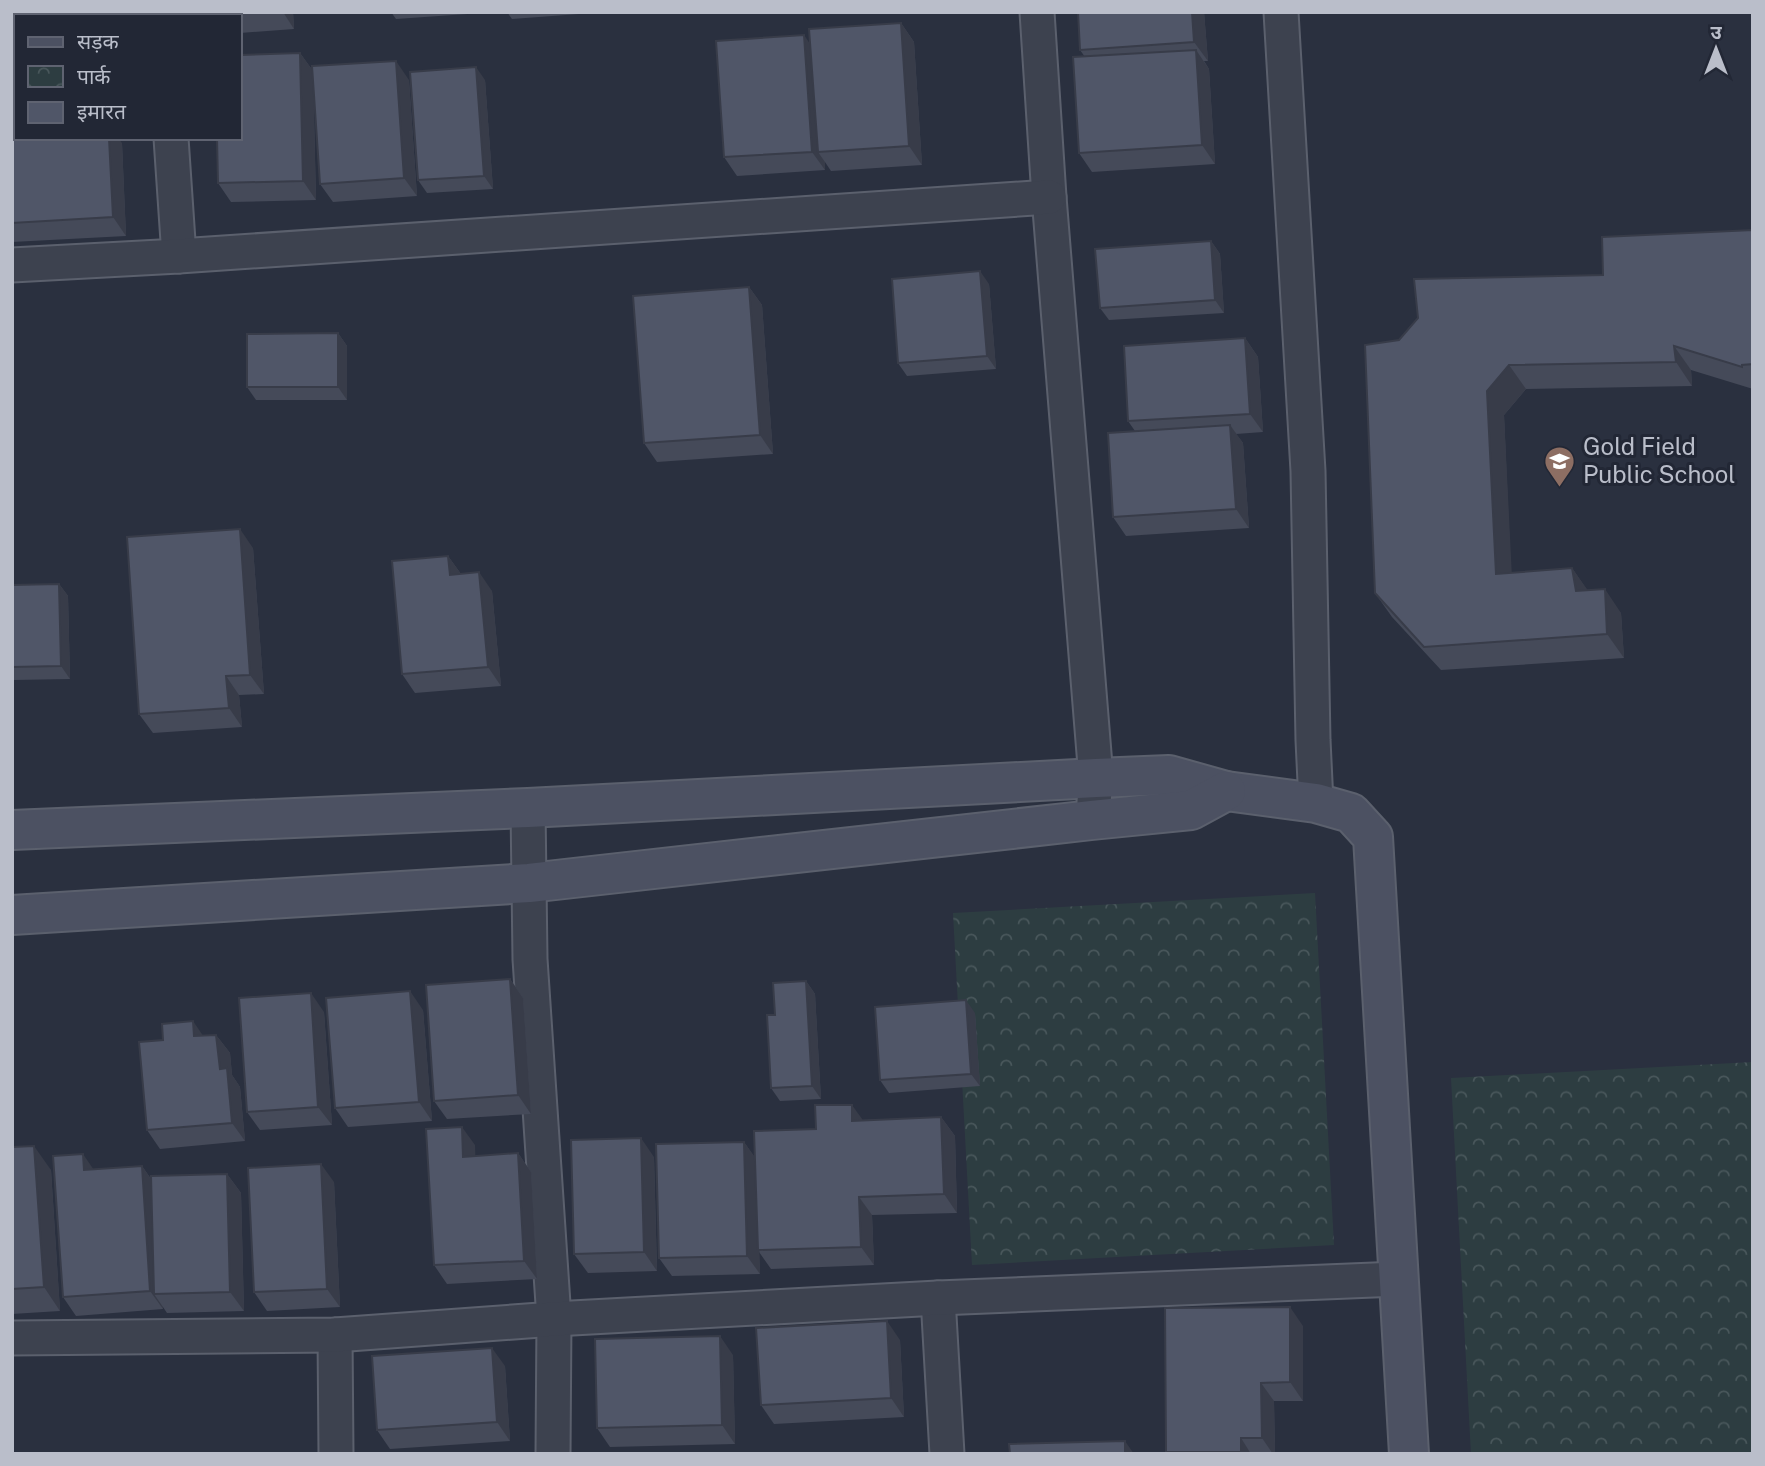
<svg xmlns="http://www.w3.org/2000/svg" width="1765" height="1466" font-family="'Public Sans','Noto Sans Devanagari',sans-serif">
<defs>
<pattern id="park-crowns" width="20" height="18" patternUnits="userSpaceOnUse" patternTransform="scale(1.75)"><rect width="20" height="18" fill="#2d3d41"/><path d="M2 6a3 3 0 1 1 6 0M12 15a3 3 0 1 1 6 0" fill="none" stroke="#49575b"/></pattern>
</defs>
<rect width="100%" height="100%" fill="#2a303f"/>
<!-- park -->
<g fill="url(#park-crowns)">
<polygon points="1315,893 1334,1245 972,1265 953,913"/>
<polygon points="1753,1062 1753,1454 1471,1454 1451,1078"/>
</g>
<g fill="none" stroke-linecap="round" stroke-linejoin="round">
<defs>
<g id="street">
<polyline points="163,12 163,16"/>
<polyline points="1037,12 1049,197 1096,778 1094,802"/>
<polyline points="1281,12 1308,471 1313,740 1316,803"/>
<polyline points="171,138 179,256"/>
<polyline points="12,265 179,256 1049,197"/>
<polyline points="528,808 530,959 554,1319 553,1454"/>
<polyline points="938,1298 947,1454"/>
<polyline points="335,1335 336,1454"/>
<polyline points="12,1338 335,1335 554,1319 938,1298 1398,1279"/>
</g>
<g id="secondary">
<polyline points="12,830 528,808 1096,778 1169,775 1226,791 1316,803 1351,813 1373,837 1409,1454"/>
<polyline points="12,915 529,883 1092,820 1191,810 1226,791"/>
</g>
</defs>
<!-- street casing -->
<use href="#street" stroke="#5b606d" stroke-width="37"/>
<!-- secondary casing -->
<use href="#secondary" stroke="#5b606d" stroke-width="42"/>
<!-- street -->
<use href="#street" stroke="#3d424f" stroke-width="33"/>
<!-- secondary -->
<use href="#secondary" stroke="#4c5162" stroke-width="38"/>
</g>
<!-- wall -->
<g fill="#454a59">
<polygon points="12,12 108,12 108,13 56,16 16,16 16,18 12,18"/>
<polygon points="173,12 293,12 294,29 240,33 240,16 173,16"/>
<polygon points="391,12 496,12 396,19"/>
<polygon points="507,12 606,12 512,19"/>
<polygon points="1078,12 1204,12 1208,61 1204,61 1209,69 1215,164 1092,172 1079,153 1085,57 1080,50"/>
<polygon points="901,23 914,42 922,165 831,171 825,162 825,170 737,176 724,157 810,43"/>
<polygon points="12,31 16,31 16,138 122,143 126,236 12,242"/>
<polygon points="300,53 313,71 409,80 417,196 333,202 320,184 313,71 316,200 231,202 218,183"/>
<polygon points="485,80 493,189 427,193 418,180"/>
<polygon points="1753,230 1753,389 1691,370 1692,386 1526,389 1504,415 1511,573 1572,568 1587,590 1621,613 1624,658 1441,670 1392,617 1375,593 1399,340 1603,275"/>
<polygon points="1211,241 1220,254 1224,313 1109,320 1100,308"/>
<polygon points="989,284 996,369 907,376 898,363"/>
<polygon points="749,287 762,305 773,454 657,462 644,443"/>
<polygon points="338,333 347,346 347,400 256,400 247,387"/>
<polygon points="1245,338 1258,357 1263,432 1236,434 1243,443 1249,528 1126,536 1113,517 1135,431 1128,421"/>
<polygon points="253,548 264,694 239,695 242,727 153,733 139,714"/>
<polygon points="448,556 461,574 492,591 501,686 415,693 402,674"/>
<polygon points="59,584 68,596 70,679 14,680 12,677 12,585"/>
<polygon points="510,979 523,998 531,1114 447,1119 434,1101"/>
<polygon points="806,981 815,994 821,1099 780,1101 771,1088 775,1015"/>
<polygon points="423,1010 432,1121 348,1127 335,1108"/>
<polygon points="324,1012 332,1125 260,1130 247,1112"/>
<polygon points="975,1013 980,1086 889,1093 880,1080"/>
<polygon points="216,1035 230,1053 232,1075 240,1087 245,1141 160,1149 147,1130 163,1040"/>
<polygon points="941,1117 955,1136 957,1213 872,1215 874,1265 771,1269 759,1252 760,1274 672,1276 659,1258 744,1142 755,1158 816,1129 862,1120"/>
<polygon points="475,1145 475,1156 518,1153 531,1172 537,1279 447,1284 434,1265"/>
<polygon points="12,1147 51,1170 60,1311 12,1314"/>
<polygon points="654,1157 657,1271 588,1273 574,1254"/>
<polygon points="142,1166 151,1179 227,1174 241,1193 244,1311 167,1313 163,1307 163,1309 76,1316 63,1297 94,1169"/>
<polygon points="334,1182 340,1307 267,1311 254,1292"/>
<polygon points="1303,1326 1303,1401 1274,1401 1275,1454 1167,1454 1166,1452"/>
<polygon points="900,1340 904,1417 774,1424 761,1405"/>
<polygon points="733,1355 735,1444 610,1447 597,1428"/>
<polygon points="505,1366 510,1441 390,1449 377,1430"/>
</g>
<!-- shaded-wall -->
<g fill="#383c49">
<polygon points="283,12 293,12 294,29"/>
<polygon points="1192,12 1204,12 1208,61 1194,42"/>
<polygon points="901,23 914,42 922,165 909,146"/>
<polygon points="804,35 817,54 818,152 825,162 825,170 812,152"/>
<polygon points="1196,50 1209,69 1215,164 1202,145"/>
<polygon points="300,53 313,71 316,200 303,181"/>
<polygon points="396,61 409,80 417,196 404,178"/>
<polygon points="476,67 485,80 493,189 484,176"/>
<polygon points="109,138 118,138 122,143 126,236 113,217"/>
<polygon points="1211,241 1220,254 1224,313 1215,300"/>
<polygon points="980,271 989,284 996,369 987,356"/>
<polygon points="749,287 762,305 773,454 760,435"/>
<polygon points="338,333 347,346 347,400 338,387"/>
<polygon points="1245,338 1258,357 1263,432 1250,414"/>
<polygon points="1674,346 1691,370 1692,386 1676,362"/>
<polygon points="1509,365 1526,389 1504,415 1513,598 1496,574 1487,391"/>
<polygon points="1230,425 1243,443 1249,528 1236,509"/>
<polygon points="240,529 253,548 264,694 250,675"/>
<polygon points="448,556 461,574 450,575"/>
<polygon points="1572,568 1589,592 1576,591"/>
<polygon points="479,572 492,591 501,686 488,667"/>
<polygon points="59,584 68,596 70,679 61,666"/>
<polygon points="1605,589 1621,613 1624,658 1607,634"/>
<polygon points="226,676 239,695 242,727 229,708"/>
<polygon points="510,979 523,998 531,1114 518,1095"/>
<polygon points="806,981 815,994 821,1099 812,1086"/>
<polygon points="410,991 423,1010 432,1121 419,1102"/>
<polygon points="311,993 324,1012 332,1125 318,1107"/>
<polygon points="966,1000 975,1013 980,1086 971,1074"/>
<polygon points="193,1021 206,1040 194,1036"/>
<polygon points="216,1035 230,1053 232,1075 240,1087 245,1141 232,1123 220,1069"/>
<polygon points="852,1105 865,1123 852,1121"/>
<polygon points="941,1117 955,1136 957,1213 944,1194"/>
<polygon points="462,1127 475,1145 476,1176 463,1157"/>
<polygon points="641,1138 654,1157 657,1271 644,1252"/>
<polygon points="744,1142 757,1160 760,1274 747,1256"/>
<polygon points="34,1146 51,1170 60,1311 44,1287"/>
<polygon points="518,1153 531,1172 537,1279 524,1261"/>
<polygon points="83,1154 96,1173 84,1170"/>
<polygon points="321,1164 334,1182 340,1307 327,1289"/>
<polygon points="142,1166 155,1185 154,1294 163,1307 163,1309 150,1291"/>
<polygon points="227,1174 241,1193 244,1311 230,1292"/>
<polygon points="859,1197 872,1215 874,1265 861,1247"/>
<polygon points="1290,1307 1303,1326 1303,1401 1290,1382"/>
<polygon points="887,1321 900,1340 904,1417 891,1398"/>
<polygon points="720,1336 733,1355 735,1444 722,1425"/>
<polygon points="492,1348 505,1366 510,1441 497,1422"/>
<polygon points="1261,1383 1274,1401 1275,1454 1273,1454 1262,1438"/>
<polygon points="1241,1438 1251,1454 1242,1454 1241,1452"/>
<polygon points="1125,1441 1134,1454 1125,1454"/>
</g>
<!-- building -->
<g fill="#505668" stroke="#383c49" stroke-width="2">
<polygon points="173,12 251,12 201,16 173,16"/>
<polygon points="1078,12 1192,12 1194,42 1080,50"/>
<polygon points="901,23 909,146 818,152 809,29"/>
<rect x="12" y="31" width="4" height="88"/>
<polygon points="804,35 812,152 724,157 716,41"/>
<polygon points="1196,50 1202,145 1079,153 1073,57"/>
<polygon points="300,53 303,181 218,183 217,138 240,138 240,55"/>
<polygon points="396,61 404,178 320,184 312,66"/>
<polygon points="476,67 484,176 418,180 410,72"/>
<polygon points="12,129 16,129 16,138 109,138 113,217 12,223"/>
<polygon points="1753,230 1753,364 1742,365 1742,367 1674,346 1676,362 1509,365 1487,391 1496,574 1572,568 1576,591 1605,589 1607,634 1424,647 1375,593 1365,345 1399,340 1418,318 1414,279 1603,275 1602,237"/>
<polygon points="1211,241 1215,300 1100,308 1095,249"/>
<polygon points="980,271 987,356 898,363 892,279"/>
<polygon points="749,287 760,435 644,443 633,296"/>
<polygon points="338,333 338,387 247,387 247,334"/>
<polygon points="1245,338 1250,414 1128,421 1124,346"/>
<polygon points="1230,425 1236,509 1113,517 1108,433"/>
<polygon points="240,529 250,675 226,676 229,708 139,714 127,537"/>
<polygon points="448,556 450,575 479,572 488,667 402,674 392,561"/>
<polygon points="59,584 61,666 12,667 12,585"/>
<polygon points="510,979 518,1095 434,1101 426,985"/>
<polygon points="806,981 812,1086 771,1088 767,1015 775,1015 773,983"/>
<polygon points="410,991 419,1102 335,1108 326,998"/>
<polygon points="311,993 318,1107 247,1112 239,998"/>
<polygon points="966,1000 971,1074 880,1080 875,1007"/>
<polygon points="193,1021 194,1036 216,1035 220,1069 227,1068 232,1123 147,1130 139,1042 163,1040 162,1024"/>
<polygon points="815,1105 852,1105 852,1121 941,1117 944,1194 859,1197 861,1247 758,1250 754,1131 816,1129"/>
<polygon points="462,1127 463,1157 518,1153 524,1261 434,1265 426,1129"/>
<polygon points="641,1138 644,1252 574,1254 571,1140"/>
<polygon points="744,1142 747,1256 659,1258 656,1144"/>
<polygon points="34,1146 44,1287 12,1289 12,1147"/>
<polygon points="83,1154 84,1170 142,1166 150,1291 63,1297 53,1156"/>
<polygon points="321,1164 327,1289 254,1292 248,1168"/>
<polygon points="227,1174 230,1292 154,1294 151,1176"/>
<polygon points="1290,1307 1290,1382 1261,1383 1262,1438 1241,1438 1241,1452 1166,1452 1165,1308"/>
<polygon points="887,1321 891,1398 761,1405 756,1328"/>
<polygon points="720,1336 722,1425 597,1428 595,1339"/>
<polygon points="492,1348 497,1422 377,1430 372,1356"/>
<polygon points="1125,1441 1125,1454 1010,1454 1009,1444"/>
<polygon points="727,1453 727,1454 690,1454"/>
</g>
<!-- icons -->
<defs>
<symbol id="school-pin" viewBox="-11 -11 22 30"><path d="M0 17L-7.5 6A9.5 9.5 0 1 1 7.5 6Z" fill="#8d6e63" stroke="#222735"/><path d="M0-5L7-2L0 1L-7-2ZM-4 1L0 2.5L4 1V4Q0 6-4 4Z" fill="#fff"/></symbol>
</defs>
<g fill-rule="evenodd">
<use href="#school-pin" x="1542" y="444" width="35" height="47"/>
</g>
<g text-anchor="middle" stroke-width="6" stroke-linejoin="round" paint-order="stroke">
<!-- poi labels -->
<g font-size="24" fill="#babeca" stroke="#222735" text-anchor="start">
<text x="1583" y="455">Gold Field<tspan x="1583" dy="28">Public School</tspan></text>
</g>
</g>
<!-- border -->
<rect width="1765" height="1466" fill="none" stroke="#babeca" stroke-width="28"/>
<!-- legend -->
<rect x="14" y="14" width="228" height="126" fill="#222735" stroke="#5f6371" stroke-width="2"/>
<rect x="28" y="37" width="35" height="10" fill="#4c5162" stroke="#5f6371" stroke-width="2"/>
<text x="77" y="49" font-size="21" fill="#babeca">सड़क</text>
<rect x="28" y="66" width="35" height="21" fill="url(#park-crowns)" stroke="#5f6371" stroke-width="2"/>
<text x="77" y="84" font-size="21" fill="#babeca">पार्क</text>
<rect x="28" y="102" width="35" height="21" fill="#505668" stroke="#5f6371" stroke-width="2"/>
<text x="77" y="119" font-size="21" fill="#babeca">इमारत</text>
<!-- north arrow -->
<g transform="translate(1716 49)" stroke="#222735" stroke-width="5" paint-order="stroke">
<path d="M0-5L12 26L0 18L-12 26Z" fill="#babeca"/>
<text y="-10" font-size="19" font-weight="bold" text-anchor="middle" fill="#babeca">उ</text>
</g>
</svg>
